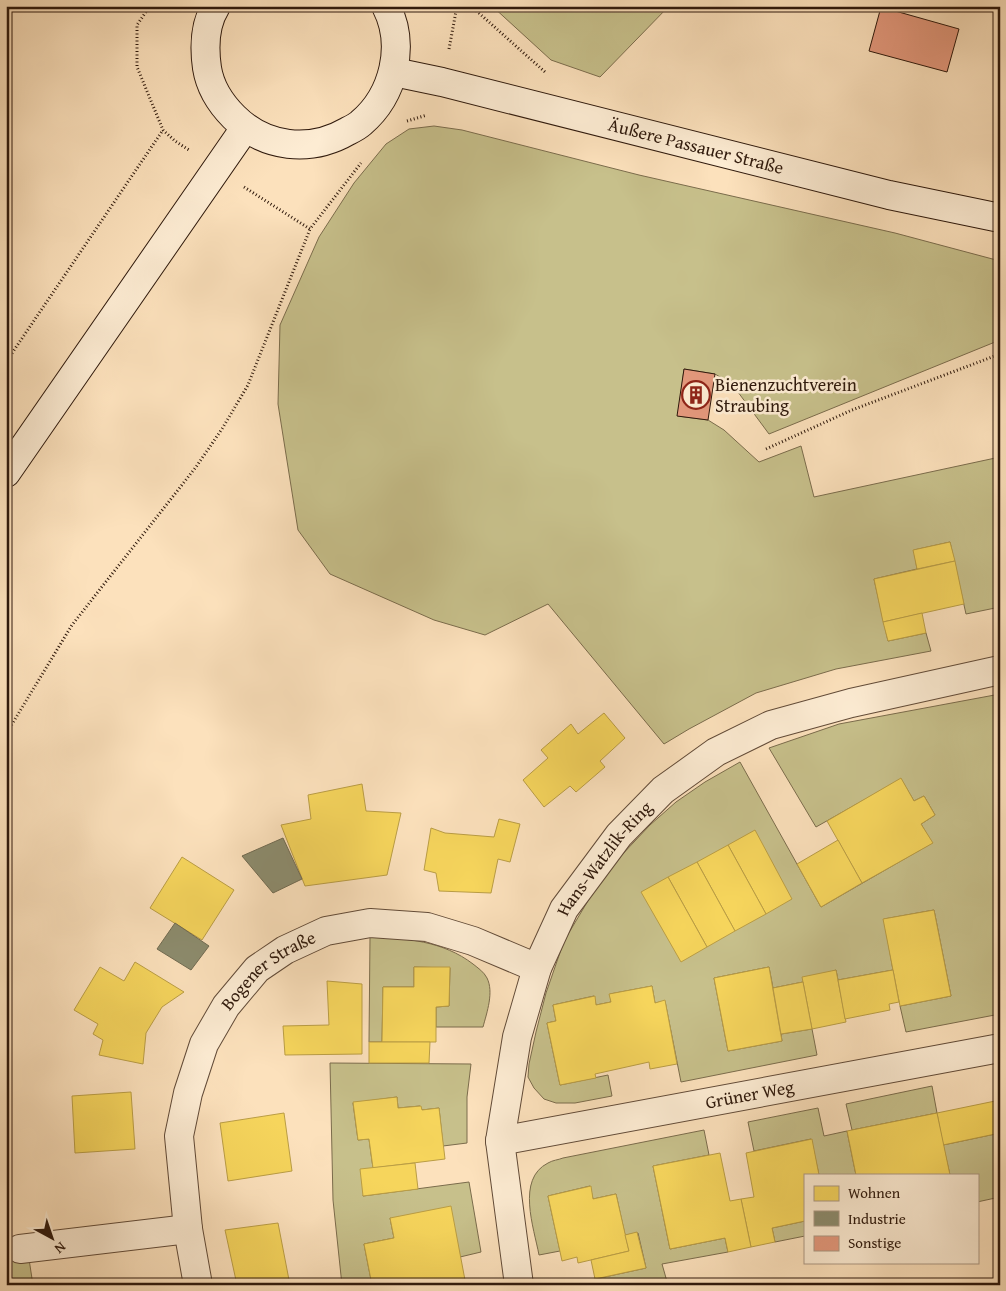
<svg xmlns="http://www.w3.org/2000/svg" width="1006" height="1291" font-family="'Gentium Book Plus',serif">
<rect width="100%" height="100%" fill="#fce1bc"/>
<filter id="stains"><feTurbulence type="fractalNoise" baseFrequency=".004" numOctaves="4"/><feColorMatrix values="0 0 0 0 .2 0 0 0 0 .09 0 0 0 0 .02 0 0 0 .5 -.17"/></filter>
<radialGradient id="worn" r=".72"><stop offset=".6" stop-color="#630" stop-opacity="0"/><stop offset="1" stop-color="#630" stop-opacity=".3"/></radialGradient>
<!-- green -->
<g fill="#c7c08b" stroke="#7b6c4c">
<polygon points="492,6 669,6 600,77 551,60"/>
<polygon points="434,126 462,130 639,175 895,233 1000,261 1000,340 769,434 732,384 715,374 684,369 678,416 708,420 724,430 759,462 801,446 814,497 1000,457 1000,569 998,569 1000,580 1000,607 966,614 950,542 914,550 917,569 874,579 888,641 926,633 931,651 836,669 756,693 689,729 664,744 548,604 485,635 434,620 330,574 298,530 278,404 280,325 319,237 354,183 386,144 409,129"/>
<polygon points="1000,694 1000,1014 906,1032 900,1006 951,996 934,910 884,919 893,970 838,980 836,970 803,982 773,988 769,967 714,978 728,1051 782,1041 781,1034 812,1029 817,1055 681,1082 665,1001 655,1003 652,986 610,994 611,1002 596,1005 594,996 553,1005 556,1021 547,1023 560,1085 608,1075 612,1096 575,1103 556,1103 544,1099 534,1088 528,1077 529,1064 536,1032 546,993 564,941 592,894 618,859 650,825 676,802 705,782 740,762 821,907 932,843 921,824 935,815 924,796 914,801 901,779 816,827 769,748 839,724"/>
<path d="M370 937C406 938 443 941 473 964 478 968 484 972 487 978 494 992 487 1012 483 1027H436V1007L449 1006 450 968 414 967V987H383L382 1042H369Z"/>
<polygon points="330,1063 471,1064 467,1097 467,1143 443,1146 439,1108 422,1110 420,1106 398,1108 397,1097 353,1103 358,1140 369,1139 373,1168 363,1196 469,1182 481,1252 460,1257 390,1218 394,1238 364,1244 372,1285 342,1285 333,1200"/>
<polygon points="932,1086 937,1113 852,1130 846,1104"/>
<polygon points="818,1108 824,1136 847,1131 856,1175 819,1175 811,1139 754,1151 748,1122"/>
<path d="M704 1130 709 1155 653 1166 670 1249 725 1238 728 1252 662 1264 668 1285H568L646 1268 638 1233 625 1235 616 1194 593 1199 590 1186 548 1196 560 1251 539 1255C534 1228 516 1179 548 1163 553 1160 558 1160 563 1158Z"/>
<polygon points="1000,1133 1000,1197 977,1202 977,1175 950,1175 943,1145"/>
<polygon points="805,1221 805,1236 775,1242 772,1228"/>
<polygon points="29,1259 33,1285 6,1285 6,1260"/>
</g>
<!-- homes -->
<g fill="#f6d55c" stroke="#ba9d44">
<polygon points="950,542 955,561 917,569 913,550"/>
<polygon points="955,561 964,604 883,622 874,579"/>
<polygon points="922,613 926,633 888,641 883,622"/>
<polygon points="604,713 625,738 600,761 605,767 576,792 570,786 544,807 523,780 548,758 541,750 571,724 578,734"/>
<polygon points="901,778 914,801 924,796 935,815 921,824 933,843 862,883 827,821"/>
<polygon points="362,784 366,811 401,813 387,875 305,886 281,825 311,819 308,795"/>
<polygon points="499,819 520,824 510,862 498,859 491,893 439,891 436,873 424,870 431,828 445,833 494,837"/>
<polygon points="755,830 792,899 766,914 728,845"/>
<polygon points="838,840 862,883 821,907 797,864"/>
<polygon points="728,845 766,914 735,931 697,862"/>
<polygon points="182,857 234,890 202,940 150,908"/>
<polygon points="697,862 735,931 707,947 668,877"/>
<polygon points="668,877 707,947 681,962 641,892"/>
<polygon points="934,910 951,996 900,1006 883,919"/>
<polygon points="135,962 184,992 162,1007 146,1033 143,1064 99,1055 103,1040 93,1034 98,1024 74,1010 100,967 124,981"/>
<polygon points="414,967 450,967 449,1006 436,1007 436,1042 382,1042 383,987 414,987"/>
<polygon points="769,967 782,1041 728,1051 714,978"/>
<polygon points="836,970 846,1022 812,1029 802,977"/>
<polygon points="893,970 899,1002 889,1004 890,1010 845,1019 838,980"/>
<polygon points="327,981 362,984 362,1054 285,1055 283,1026 329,1025"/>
<polygon points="803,982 812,1029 781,1034 773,988"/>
<polygon points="652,986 655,1003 665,1000 677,1064 650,1069 649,1062 595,1074 596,1078 560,1085 547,1023 556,1021 553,1005 595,996 596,1005 611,1002 609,994"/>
<polygon points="369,1042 430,1042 429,1063 369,1063"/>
<polygon points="131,1092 135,1149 75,1153 72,1096"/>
<polygon points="397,1097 398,1108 421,1106 422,1110 439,1108 445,1159 373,1168 369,1139 358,1140 353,1102"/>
<polygon points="1000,1100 1000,1133 943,1145 937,1113"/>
<polygon points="284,1113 292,1171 228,1181 220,1123"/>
<polygon points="937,1113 950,1175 856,1175 847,1131"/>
<polygon points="812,1139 819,1175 805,1175 805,1221 772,1228 775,1242 751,1247 741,1199 754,1197 746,1153"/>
<polygon points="720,1153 730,1201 741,1199 751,1247 728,1252 725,1238 670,1249 653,1166"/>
<polygon points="415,1163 418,1189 363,1196 360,1169"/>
<polygon points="591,1186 593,1199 616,1194 629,1251 578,1263 577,1257 562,1261 548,1196"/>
<polygon points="451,1206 465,1280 442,1285 372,1285 364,1244 394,1238 390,1218"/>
<polygon points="278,1223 290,1285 237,1285 225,1230"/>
<polygon points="637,1232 646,1268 595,1279 591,1260 629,1251 625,1235"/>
<polygon points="144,1281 145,1285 123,1285"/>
</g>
<!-- industry -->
<g fill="#8c8c6e" stroke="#706a51">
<polygon points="283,838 302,879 273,893 242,856"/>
<polygon points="175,923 209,946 191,970 157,949"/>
</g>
<!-- building -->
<g fill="#e3987c" stroke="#2f190c">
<polygon points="881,7 959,29 947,72 869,51"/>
<polygon points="684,369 715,374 708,420 677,416"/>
</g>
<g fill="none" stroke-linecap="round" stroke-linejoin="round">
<defs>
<g id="minor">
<path id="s1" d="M500 1141 1000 1048"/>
<polyline points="20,1249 188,1229"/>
<path id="s2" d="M198 1285 188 1229 179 1136 188 1093 204 1044 226 1006 257 969 285 950 326 931 370 923 427 927 473 941 537 968"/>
<path id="s3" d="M519 1285 500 1141 517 1037 537 968 564 909 619 835 663 790 716 752 771 725 851 703 1000 670"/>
</g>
<g id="secondary">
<path d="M216 6C204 25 204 47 207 68 210 87 221 104 234 117 265 148 310 153 348 131 352 129 358 126 361 123 394 95 406 45 386 6"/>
<path id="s4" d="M394 72 442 82 889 195 1000 218"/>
<polyline points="6,473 245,128"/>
</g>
</defs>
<!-- minor casing -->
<use href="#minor" stroke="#624b38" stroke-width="30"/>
<!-- secondary casing -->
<use href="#secondary" stroke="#2f190c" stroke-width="30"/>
<!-- path -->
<g stroke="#2f190c" stroke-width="3" stroke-dasharray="1 2.5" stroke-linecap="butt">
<polyline points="150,6 137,25 137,67 163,130 175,141 189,150"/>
<polyline points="471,6 545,72"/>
<polyline points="449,49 457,6"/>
<polyline points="407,121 427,115"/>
<polyline points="244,187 310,229 361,163"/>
<polyline points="6,362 163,130"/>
<polyline points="766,449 852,410 1000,354"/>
<polyline points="6,734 72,625 196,467 222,429 248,385 310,229"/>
</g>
<!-- minor -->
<use href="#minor" stroke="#fdecd3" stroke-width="28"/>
<!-- secondary -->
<use href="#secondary" stroke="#fdecd3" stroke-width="28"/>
</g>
<!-- icons -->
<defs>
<symbol id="building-ring" viewBox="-11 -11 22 22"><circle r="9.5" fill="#fdecd3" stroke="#8f2418" stroke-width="1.5"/><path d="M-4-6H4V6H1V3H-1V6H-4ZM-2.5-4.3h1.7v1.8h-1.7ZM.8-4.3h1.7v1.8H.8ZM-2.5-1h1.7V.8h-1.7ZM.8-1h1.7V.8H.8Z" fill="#8f2418"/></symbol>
</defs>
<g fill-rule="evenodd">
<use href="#building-ring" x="680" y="379" width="32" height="32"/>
</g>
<g text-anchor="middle" stroke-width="5" stroke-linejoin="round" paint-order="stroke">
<!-- street labels -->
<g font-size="18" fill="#2f190c" stroke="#fdecd3">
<text dy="6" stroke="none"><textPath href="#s4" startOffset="311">Äußere Passauer Straße</textPath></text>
<text dy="6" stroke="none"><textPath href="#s3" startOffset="452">Hans-Watzlik-Ring</textPath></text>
<text dy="6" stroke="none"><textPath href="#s2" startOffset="346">Bogener Straße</textPath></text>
<text dy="6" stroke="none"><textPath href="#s1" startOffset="254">Grüner Weg</textPath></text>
</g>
<!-- poi labels -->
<g font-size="18" fill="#2f190c" stroke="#fdecd3" text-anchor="start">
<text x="715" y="391">Bienenzuchtverein<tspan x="715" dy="21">Straubing</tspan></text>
</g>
</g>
<!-- margin -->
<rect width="1006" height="1291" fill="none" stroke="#fce1bc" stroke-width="25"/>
<rect x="8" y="8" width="991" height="1276" fill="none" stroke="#2f190c" stroke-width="2.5"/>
<rect x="12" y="12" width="981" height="1266" fill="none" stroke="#2f190c"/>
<!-- legend -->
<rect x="804" y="1174" width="175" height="90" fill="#fdecd3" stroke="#ab9883"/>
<rect x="814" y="1186" width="25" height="15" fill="#f6d55c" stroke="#ab9883"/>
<text x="848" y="1198" font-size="15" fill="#2f190c">Wohnen</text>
<rect x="814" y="1211" width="25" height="15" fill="#8c8c6e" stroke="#ab9883"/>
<text x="848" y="1224" font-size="15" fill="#2f190c">Industrie</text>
<rect x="814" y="1236" width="25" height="15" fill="#e3987c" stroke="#ab9883"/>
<text x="848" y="1248" font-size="15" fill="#2f190c">Sonstige</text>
<!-- north arrow -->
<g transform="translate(52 1238) rotate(140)" stroke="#fdecd3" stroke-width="4" paint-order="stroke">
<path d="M0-4L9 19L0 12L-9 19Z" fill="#2f190c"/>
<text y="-8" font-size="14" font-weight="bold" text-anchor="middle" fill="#2f190c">N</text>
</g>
<rect width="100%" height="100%" filter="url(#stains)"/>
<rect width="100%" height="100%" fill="url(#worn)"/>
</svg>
